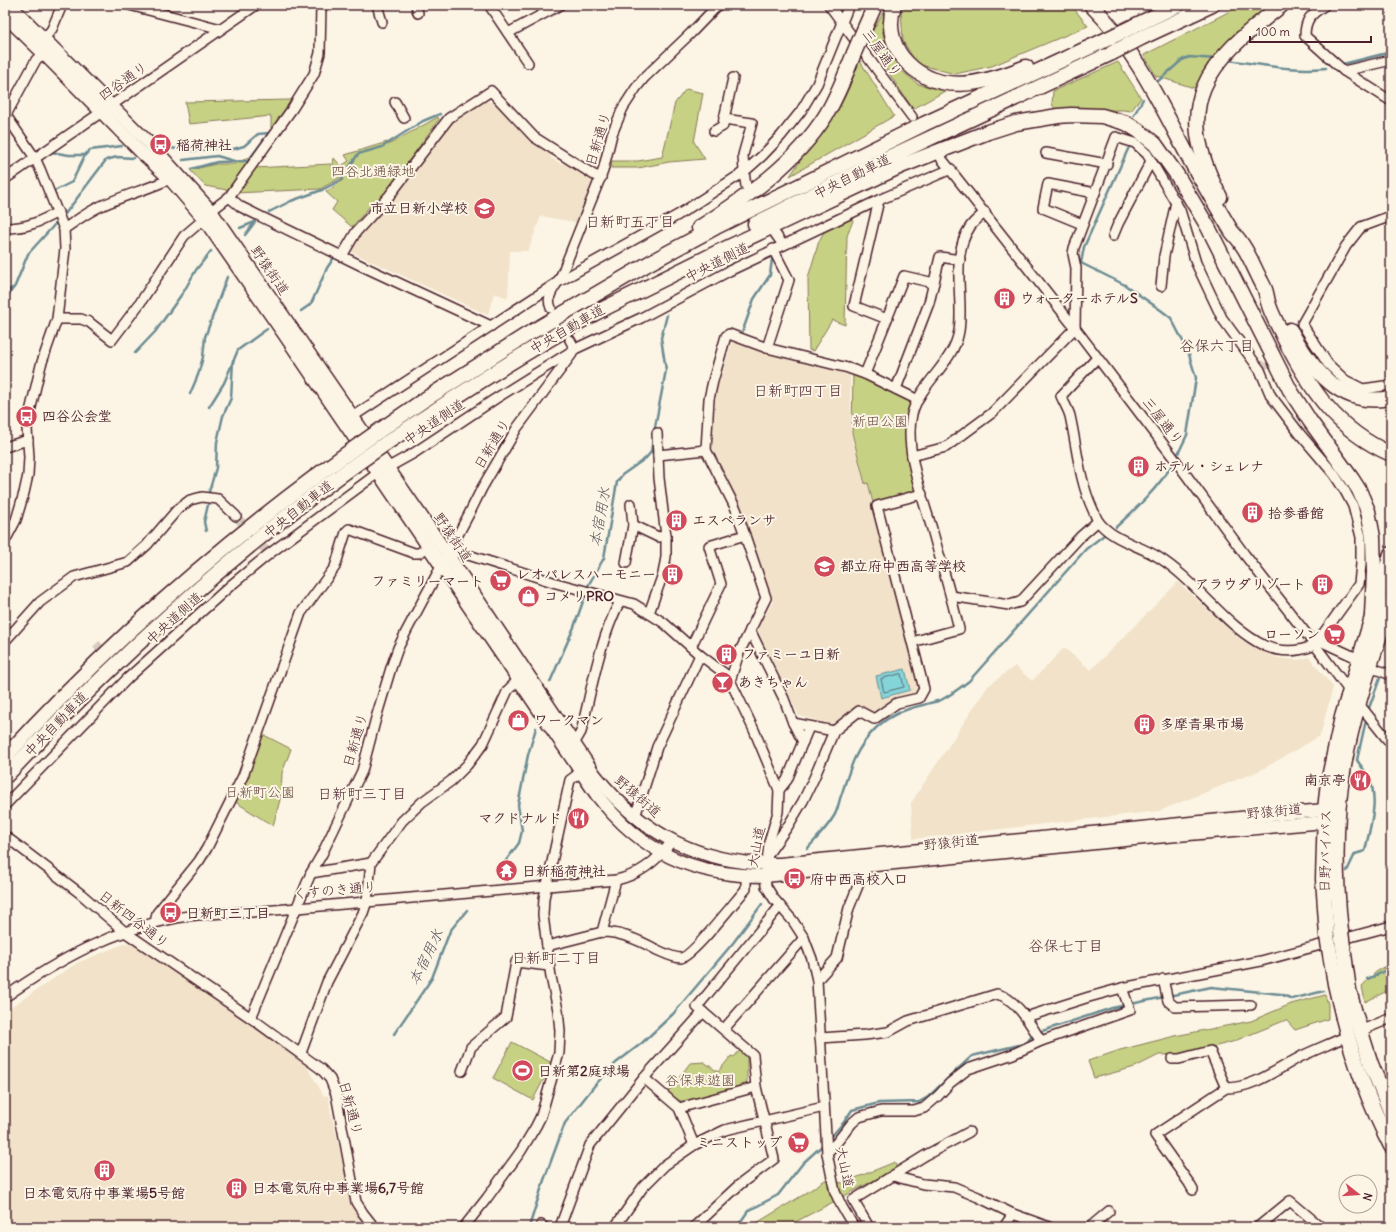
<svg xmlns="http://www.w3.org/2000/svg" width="1396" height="1232" font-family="Delius,'Klee One',sans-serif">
<rect width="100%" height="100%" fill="#fcf5e5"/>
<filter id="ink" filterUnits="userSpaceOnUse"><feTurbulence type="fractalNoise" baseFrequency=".025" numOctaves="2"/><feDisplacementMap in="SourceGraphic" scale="8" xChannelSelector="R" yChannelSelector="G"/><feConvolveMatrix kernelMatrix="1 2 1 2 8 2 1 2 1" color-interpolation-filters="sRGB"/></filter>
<g filter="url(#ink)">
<!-- built -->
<g fill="#f1e2c9">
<polygon points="485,101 493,102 529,141 551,154 551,158 561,164 565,163 591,180 593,186 579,223 541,216 528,251 510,251 508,298 494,293 488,315 349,251 358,233 447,125"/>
<polygon points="732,342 770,355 850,375 851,433 864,485 867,484 921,687 918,694 896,699 876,714 870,714 859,707 832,724 799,716 757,629 773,602 737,500 712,447 716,392"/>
<polygon points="1178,582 1236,636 1259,650 1278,658 1298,660 1309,657 1333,687 1320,736 1261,770 1159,811 913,839 911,803 988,686 1015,666 1032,681 1064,648 1091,670"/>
<polygon points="126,943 134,945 241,1016 304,1062 324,1096 328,1095 331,1113 352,1203 366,1227 5,1227 5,1011 77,963"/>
</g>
<!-- green -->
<g fill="#c6d184" stroke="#887858">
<polygon points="904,5 1071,5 1088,26 992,66 955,74 917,64 903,41 901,11"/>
<polygon points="1242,5 1275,5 1219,56 1194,88 1156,76 1144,55"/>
<polygon points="886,7 882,29 888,52 903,72 918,84 945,91 913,109 867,41"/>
<polygon points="857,56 894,116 790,176 826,122"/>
<polygon points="1118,62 1141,98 1131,111 1123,110 1056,111 1052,104 1053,91"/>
<polygon points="686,89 703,93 694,142 705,159 669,162 638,168 611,168 612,161 638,161 662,157 675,103"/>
<polygon points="292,100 271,128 271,116 189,124 185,102"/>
<polygon points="438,117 439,119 387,191 370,206 352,227 332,210 337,202 326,192 343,180 333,164 334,158 341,166 349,161 345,155 387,142 388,145"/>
<polygon points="248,158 252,161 237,183 227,190 205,186 190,170 216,164 234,164"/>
<polygon points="331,164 340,178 320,189 235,193 254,168"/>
<polygon points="854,218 847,236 845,325 832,320 813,351 809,350 808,278 819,241 824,232"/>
<polygon points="853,372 908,399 911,405 916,492 873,503 868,483 865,484 852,433"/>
<polygon points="262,734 291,749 282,773 281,796 273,826 234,801"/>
<polygon points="1391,963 1391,989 1365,1002 1362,986 1376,972"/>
<polygon points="1325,995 1328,1004 1328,1019 1295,1030 1286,1020 1232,1042 1186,1054 1159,1055 1135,1067 1094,1078 1088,1061 1120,1050 1175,1036 1251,1021 1291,1004"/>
<polygon points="512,1042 552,1063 533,1100 493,1078"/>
<path d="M740 1050 747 1056V1086C733 1090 693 1104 681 1101 677 1100 672 1095 668 1092L690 1063 704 1062 718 1072 731 1056 734 1057Z"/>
<polygon points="895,1162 897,1168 786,1227 750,1227 803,1195 825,1180 843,1183"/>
</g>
<!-- water -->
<polygon fill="#83d5d9" stroke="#6c8c93" points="905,669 910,690 881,698 876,676"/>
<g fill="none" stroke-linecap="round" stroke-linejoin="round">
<!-- shore -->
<polygon stroke="#616871" stroke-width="1" points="901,674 904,687 884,692 881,679"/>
<!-- stream -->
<g stroke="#6c8c93" stroke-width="2.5">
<path d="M1227 60C1260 64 1293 72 1326 68"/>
<polyline points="1343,64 1391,52"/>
<polyline points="1157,82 1182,60 1189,57 1216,59"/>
<polyline points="1134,115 1143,99"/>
<polyline points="1129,147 1084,247 1081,263 1125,285 1162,311 1171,318 1188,351 1196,378 1187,435 1176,458"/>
<polyline points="169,148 195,151 215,148 230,150 244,146 258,134 269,133"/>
<polyline points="51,152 69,155 85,155"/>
<polyline points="183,160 217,156 234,161"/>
<polyline points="191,169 217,162 248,161 271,130"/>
<polyline points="54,191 72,182 85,155 90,150 122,146"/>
<polyline points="269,212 291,201 322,190 341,180 358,154 382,147 423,121 440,114"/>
<polyline points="65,214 106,160 117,157 133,158"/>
<polyline points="240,228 255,222"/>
<polyline points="245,235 255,222"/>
<polyline points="5,292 12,288"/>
<polyline points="5,299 15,286 28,254 56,223"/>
<polyline points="301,311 311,304 327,268 333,259"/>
<polyline points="742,333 754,299 770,275 772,259"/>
<polyline points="135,353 155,332 184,291 196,270 211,251"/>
<polyline points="190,394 198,375 203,357 205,337 227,277"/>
<polyline points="209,407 224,383 238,350 267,329"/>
<polyline points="654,432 666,370 661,338 667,315"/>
<polyline points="209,492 216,468 217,442 223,416 231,398 233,360"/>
<path d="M1116 527C1138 507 1158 488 1174 462"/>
<polyline points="206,531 204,522 208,505"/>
<polyline points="587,588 589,584 604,558 617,482 622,475 646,458 651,452 653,439"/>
<polyline points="550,682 574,627 586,593"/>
<polyline points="1369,708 1381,675 1383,675"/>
<path d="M807 849C816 839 827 828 834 816 838 810 839 800 842 793 850 768 856 748 875 729 889 715 905 709 923 705 929 703 935 702 941 700 951 695 960 688 969 681L1086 549 1104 535"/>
<polyline points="505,862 519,843 522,831 518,805 528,755 536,728"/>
<path d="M1347 871 1355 854 1365 851C1370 827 1380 799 1368 776 1365 771 1360 765 1357 760L1366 720"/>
<polyline points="1367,979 1377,975 1391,967"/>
<polyline points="394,1034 432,978 450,931 467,910"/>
<polyline points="829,1139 844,1122 852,1110 879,1103 919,1102 928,1097 972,1056 1027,1043 1033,1034 1112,1008 1211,987 1281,994 1292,999 1324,991"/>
<polyline points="529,1227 544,1180 565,1123 595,1085 616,1063 642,1043 673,1014 733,943 762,904"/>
<polyline points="737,1227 748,1211 778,1195 803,1163 824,1144"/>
</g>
<!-- minor-tunnel -->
<g stroke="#d8cac0" stroke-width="9" stroke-dasharray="9 4.5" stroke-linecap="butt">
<polyline points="752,182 773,221"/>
<polyline points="1260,370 1302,324"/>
<polyline points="236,516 269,554"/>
<polyline points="96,644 128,678"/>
</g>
<defs>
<g id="minor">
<polyline points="129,5 221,29"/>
<polyline points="377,5 382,22"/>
<polyline points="416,5 418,13"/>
<polyline points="489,5 528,63"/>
<polyline points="829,5 912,117"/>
<path d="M1325 5C1312 14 1305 18 1305 36L1344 71 1391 101"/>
<polyline points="508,33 560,5"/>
<polyline points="44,39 52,29 62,5"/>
<polyline points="1344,71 1391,60"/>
<polyline points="733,78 724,119 752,123 743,155 744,172 746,186"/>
<polyline points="395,102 404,118"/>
<polyline points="5,114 35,158 40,169 64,229 65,249 57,319 41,365 29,416 27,429 29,457 28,475 24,493 16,520 5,541"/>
<polyline points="6,115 36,60 43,53"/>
<polyline points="714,131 723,126 724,119"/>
<polyline points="1046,153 1107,164"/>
<polyline points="941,158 1075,328 1173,457 1245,555 1315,645 1359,704 1391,744"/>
<polyline points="5,179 256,5"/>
<polyline points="229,197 241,207 362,266 491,326"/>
<polyline points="211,211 229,197 292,109 314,74 320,53 321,5"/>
<polyline points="1391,216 1361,227 1346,246 1302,324 1328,364 1345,380 1363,389 1391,385"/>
<polyline points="1082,224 1043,208 1048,184 1095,193"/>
<path d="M5 228C27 228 39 222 58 212"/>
<path d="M64 229C74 222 84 215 95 209 118 197 146 190 170 179"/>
<polyline points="774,232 783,245"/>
<polyline points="1113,236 1118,224 1151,161"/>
<polyline points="342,256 356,232 389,196 449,118 491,91 534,137 594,175 601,178"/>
<polyline points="1161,286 1164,256 1176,202"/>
<path d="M551 308C546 296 553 291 558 281 561 277 563 271 565 266L603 171 612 134 623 108 636 88 644 78 691 33 718 5"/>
<polyline points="57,319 81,319 89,322 112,340 140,303 184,236 204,219"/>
<polyline points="887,319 904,276 934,283"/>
<polyline points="570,340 575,349"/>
<polyline points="767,348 789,280 773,249"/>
<polyline points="865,374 887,319 854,306 879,200"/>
<polyline points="896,389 929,303 940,257 960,260"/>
<polyline points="352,417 558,282 678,215 744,172 762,156 781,136 801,111 817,84 849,5"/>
<polyline points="5,447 28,440"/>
<polyline points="658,455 706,450"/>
<path d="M912 456 946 447 992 413 1075 328 1076 268 1073 254 1074 248 1116 137 1135 143 1147 154 1180 210 1196 263 1222 318 1260 370 1271 396 1300 434 1334 474 1345 491 1353 506 1361 537V564L1359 584 1315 645C1299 652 1282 653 1265 646 1225 627 1197 581 1158 557 1139 545 1112 540 1098 521 1096 518 1095 514 1093 510 1079 480 1077 447 1070 416 1068 409 1064 403 1061 396L1097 358"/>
<polyline points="633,525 658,537 666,536"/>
<polyline points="448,555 459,552 556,583 634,604 664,623 700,655 728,676 754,730 779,790 778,812 769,842 768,854 766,864 765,876 766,886 774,899 793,921 804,938 812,959 817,980 827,1153 835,1192 842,1207 854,1227"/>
<polyline points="626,563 633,525 631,504"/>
<polyline points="951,596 1009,605 1020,602 1080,537 1098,521"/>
<polyline points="649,613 663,574 666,557 666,536 659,478 657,433"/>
<polyline points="750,630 784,699 793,723 803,742"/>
<polyline points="1318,640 1359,659"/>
<polyline points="5,641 40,602 74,577 128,562 147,545 177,510 190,500 202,497 218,499 236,516"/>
<polyline points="912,642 877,506 922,494"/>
<polyline points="691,647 721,584 709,546 745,535"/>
<polyline points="1370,667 1391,675"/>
<polyline points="730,681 739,653 766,598 736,509 706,450 709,399 713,381 726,336 729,334 767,348 848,368 865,374 918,400"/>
<polyline points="793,723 834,731"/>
<path d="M574 744 581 732C592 688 599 642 620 601"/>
<polyline points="779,790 787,780 809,727"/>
<polyline points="5,805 128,678 230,586 269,554 378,473 414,453 495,399 575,349 641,318 729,271 879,200 951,169"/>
<polyline points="635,817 657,747 700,655"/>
<polyline points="5,836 81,894 125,932 251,1018 321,1069 330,1079 336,1094 356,1202 363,1213 374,1227"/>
<path d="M768 854 788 826 803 801 814 778 834 731 859 711 874 719 897 703 919 698 924 689 912 642 959 629C951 595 941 562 932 529 922 496 904 449 912 414 920 383 954 363 959 331 964 298 950 256 970 227 974 221 980 217 985 212"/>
<polyline points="311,873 371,863"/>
<polyline points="155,923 157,913 199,861 207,848 243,776 301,613 335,567 346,532 349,529 414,553 419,553 428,547"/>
<polyline points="602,932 616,880"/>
<path d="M547 946 602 932C622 932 641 941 657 950 664 953 673 958 681 958 692 957 736 900 746 889V876"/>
<polyline points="1163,979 1168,1001 1175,1007 1251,1005"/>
<polyline points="817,980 837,958 849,908 866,866"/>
<path d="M5 997C58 960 112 930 176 918 201 913 227 913 252 912L616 880C640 875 657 861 672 841"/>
<polyline points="1026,1017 1089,997 1122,988"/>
<polyline points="251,1018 311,873 322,854 362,771 376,718 391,668 398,648 407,630 469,514 482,488 517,428 572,354"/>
<polyline points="724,1029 804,938"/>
<polyline points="1360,1031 1391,1018"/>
<path d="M820 1038 865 1035 888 1032 908 1021 997 994C1016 998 1031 1025 1041 1041"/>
<polyline points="301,1053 327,982 363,913 367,901 371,863 402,821 422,802 451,781 467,765 483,744 508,690 518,680"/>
<polyline points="1172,1059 1179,1059 1210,1051 1226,1088"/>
<polyline points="462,1071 471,1047 506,1017 516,962 549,966"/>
<polyline points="644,1078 679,1108 694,1145"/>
<polyline points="679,1108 756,1087"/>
<polyline points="827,1153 837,1142 852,1123 859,1117 881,1111 914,1111 924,1108 938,1096 950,1083 968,1069 1013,1054 1041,1041 1130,1010 1122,988 1261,961 1391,926"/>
<polyline points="893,1176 923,1184 954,1187 978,1197 1013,1214 1049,1227"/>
<path d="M1193 1190 1189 1183 1155 1135 1226 1088C1254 1088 1277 1069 1302 1056 1317 1049 1332 1043 1347 1036"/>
<polyline points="541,1225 544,1227"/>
<polyline points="464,1227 487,1198 521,1151 536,1126 541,1116 559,1053 560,1031 558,1010 551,977 543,915 544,898 570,780 581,772"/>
<polyline points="560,1227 590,1145 644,1078 703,1012"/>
<polyline points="615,1227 643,1187 665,1165 694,1145 725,1130 824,1107"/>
<polyline points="694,1227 739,1185 774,1159 756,1087 753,1055 697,1007 780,906"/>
<polyline points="869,1227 853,1200 926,1155 969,1132"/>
<polyline points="1004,1227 1013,1214"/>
<polyline points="1090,1227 1109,1211"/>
<polyline points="1258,1227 1290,1201 1321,1227"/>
</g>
<g id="major">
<path d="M10 5 156 150 211 211 448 555 595 775C643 835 701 865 780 864L1301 812 1325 810 1333 814"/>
<path d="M5 16 43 53 140 151 170 179 204 219 284 334 596 794C641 852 692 876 765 876L1155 837 1325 822 1333 819"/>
</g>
<g id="highway">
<path d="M894 5C888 23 891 42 902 57 935 98 984 84 1026 67"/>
<path d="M1091 5C1134 47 1160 103 1188 156 1202 182 1217 207 1232 232 1245 245 1251 261 1259 277 1261 282 1265 287 1266 293 1267 296 1267 299 1268 302 1271 314 1279 327 1284 338 1310 389 1336 430 1391 454"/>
<polyline points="1134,26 1178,5"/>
<polyline points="863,32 875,5"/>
<polyline points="1143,37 1212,5"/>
<path d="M1220 197C1171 102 1205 64 1282 5"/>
<polyline points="755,224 866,168 1112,53"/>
<path d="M699 228C747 197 795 164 826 115 838 95 846 74 854 53"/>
<polyline points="589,316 716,253 901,166 988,132 1016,123 1058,116 1071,115 1102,116 1126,123 1139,131 1155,144 1177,175 1208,227 1290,390 1310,421 1352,479 1359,490 1368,511 1373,537 1374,572 1372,615"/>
<path d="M1290 330C1312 369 1340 408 1391 398"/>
<polyline points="376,433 424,400 528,334 651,262 716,227 924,124 1101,42"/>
<path d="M385 444C454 397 524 352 597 312"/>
<path d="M1341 932C1335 877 1334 821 1344 766 1354 709 1374 655 1391 600"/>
<polyline points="1327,936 1323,879 1325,810 1328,782 1342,717 1391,554"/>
<polyline points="1355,1013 1371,1064 1391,1113"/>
<path d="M1343 1018C1354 1063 1370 1105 1391 1146"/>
</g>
</defs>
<!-- minor casing -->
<use href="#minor" stroke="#4a1f2b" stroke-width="12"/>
<!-- major casing -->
<use href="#major" stroke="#4a1f2b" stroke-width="15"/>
<!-- highway casing -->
<use href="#highway" stroke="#4a1f2b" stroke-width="17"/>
<!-- minor -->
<use href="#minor" stroke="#fcf5e5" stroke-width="9"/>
<!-- major -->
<use href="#major" stroke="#fcf5e5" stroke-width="12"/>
<!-- highway -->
<use href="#highway" stroke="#fcf5e5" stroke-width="14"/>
<defs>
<g id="highway-bridge">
<polyline points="1101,42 1134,26"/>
<polyline points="854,53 863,32"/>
<polyline points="1112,53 1143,37"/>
<path d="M5 757C116 635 241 527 376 433"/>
<path d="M5 777C120 654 246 539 385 444"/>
<polyline points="1341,932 1349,990 1355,1013"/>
<polyline points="1327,936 1335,984 1343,1018"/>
</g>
</defs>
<!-- highway-bridge casing -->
<use href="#highway-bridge" stroke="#4a1f2b" stroke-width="17" stroke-linecap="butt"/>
<!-- highway-bridge -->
<use href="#highway-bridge" stroke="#fcf5e5" stroke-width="14"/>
</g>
</g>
<!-- icons -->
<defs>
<symbol id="bus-disc" viewBox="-11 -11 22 22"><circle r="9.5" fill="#d1495b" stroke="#fcf5e5"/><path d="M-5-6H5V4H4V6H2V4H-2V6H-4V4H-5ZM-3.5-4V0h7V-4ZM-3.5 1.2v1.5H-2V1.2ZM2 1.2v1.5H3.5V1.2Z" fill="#fff"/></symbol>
<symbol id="school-disc" viewBox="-11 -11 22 22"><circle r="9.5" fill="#d1495b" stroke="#fcf5e5"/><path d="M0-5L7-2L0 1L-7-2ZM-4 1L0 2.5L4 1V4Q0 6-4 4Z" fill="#fff"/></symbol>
<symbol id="building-disc" viewBox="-11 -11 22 22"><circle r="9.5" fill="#d1495b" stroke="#fcf5e5"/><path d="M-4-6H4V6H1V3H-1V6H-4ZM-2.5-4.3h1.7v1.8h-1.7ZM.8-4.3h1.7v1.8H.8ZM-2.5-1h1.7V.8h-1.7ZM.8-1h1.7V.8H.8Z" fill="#fff"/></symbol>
<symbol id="supermarket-disc" viewBox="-11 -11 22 22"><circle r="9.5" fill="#d1495b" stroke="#fcf5e5"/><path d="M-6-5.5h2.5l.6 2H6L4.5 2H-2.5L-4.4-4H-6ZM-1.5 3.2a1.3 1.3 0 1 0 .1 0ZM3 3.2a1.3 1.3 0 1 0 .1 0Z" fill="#fff"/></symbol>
<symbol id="shop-disc" viewBox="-11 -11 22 22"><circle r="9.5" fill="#d1495b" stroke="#fcf5e5"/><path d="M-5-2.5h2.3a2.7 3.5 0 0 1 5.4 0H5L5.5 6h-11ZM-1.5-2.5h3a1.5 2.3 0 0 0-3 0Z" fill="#fff"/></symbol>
<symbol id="bar-disc" viewBox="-11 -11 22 22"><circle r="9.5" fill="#d1495b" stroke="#fcf5e5"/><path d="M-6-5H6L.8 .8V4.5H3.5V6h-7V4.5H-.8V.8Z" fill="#fff"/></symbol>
<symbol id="restaurant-disc" viewBox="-11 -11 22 22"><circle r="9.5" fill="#d1495b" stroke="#fcf5e5"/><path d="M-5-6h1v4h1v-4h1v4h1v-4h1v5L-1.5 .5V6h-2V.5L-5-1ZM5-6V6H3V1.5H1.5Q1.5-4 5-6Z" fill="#fff"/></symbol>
<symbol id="temple-disc" viewBox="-11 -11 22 22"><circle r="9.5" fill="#d1495b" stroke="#fcf5e5"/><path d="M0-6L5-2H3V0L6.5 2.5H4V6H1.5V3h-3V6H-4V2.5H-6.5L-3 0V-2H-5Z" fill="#fff"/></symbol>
<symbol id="stadium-disc" viewBox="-11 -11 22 22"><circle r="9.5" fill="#d1495b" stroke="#fcf5e5"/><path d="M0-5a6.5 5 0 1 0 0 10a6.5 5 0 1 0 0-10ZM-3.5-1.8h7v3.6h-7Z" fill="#fff"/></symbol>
</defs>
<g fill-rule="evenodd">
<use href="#bus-disc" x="148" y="132" width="25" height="25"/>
<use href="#school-disc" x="472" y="196" width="25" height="25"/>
<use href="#building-disc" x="992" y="286" width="25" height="25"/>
<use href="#bus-disc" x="14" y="404" width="25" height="25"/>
<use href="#building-disc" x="1126" y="454" width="25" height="25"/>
<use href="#building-disc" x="1240" y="500" width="25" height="25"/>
<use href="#building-disc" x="664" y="508" width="25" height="25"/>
<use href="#school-disc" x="812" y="554" width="25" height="25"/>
<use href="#building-disc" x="660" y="562" width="25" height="25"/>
<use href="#supermarket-disc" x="488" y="568" width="25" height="25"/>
<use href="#building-disc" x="1310" y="572" width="25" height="25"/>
<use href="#shop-disc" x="516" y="584" width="25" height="25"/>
<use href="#supermarket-disc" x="1322" y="622" width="25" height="25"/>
<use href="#building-disc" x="714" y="642" width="25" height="25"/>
<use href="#bar-disc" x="710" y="670" width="25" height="25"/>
<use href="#shop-disc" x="506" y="708" width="25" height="25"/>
<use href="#building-disc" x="1132" y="712" width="25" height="25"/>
<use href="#restaurant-disc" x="1348" y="768" width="25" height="25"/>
<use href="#restaurant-disc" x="566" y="806" width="25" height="25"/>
<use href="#temple-disc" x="494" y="858" width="25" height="25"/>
<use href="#bus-disc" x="782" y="866" width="25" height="25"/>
<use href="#bus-disc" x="158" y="900" width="25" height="25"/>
<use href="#stadium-disc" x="510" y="1058" width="25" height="25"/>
<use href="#supermarket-disc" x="786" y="1130" width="25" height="25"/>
<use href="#building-disc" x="92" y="1158" width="25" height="25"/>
<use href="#building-disc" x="224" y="1176" width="25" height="25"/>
</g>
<g text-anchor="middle" stroke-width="4" stroke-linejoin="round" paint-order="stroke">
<!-- street labels -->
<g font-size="14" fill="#4a1f2b" stroke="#fcf5e5">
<text transform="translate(882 53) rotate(54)" y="5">三屋通り</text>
<text transform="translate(123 81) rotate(-35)" y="5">四谷通り</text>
<text transform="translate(598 139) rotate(-73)" y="5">日新通り</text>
<text transform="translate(852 176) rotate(-26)" y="5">中央自動車道</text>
<text transform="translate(717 262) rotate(-27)" y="5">中央道側道</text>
<text transform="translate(270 270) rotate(56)" y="5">野猿街道</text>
<text transform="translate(567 329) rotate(-30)" y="5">中央自動車道</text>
<text transform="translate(1163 421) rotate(52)" y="5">三屋通り</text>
<text transform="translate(434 422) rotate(-34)" y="5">中央道側道</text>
<text transform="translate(492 444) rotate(-59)" y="5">日新通り</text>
<text transform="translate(298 509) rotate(-38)" y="5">中央自動車道</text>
<text transform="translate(453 537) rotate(56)" y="5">野猿街道</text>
<text transform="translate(174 618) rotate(-42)" y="5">中央道側道</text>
<text transform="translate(56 724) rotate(-46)" y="5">中央自動車道</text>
<text transform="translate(355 740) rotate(-74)" y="5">日新通り</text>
<text transform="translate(638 796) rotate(41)" y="5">野猿街道</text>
<text transform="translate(1274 811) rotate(-5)" y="5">野猿街道</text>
<text transform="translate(951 842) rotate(-6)" y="5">野猿街道</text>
<text transform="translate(756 847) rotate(-79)" y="5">大山道</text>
<text transform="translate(1325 851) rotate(-89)" y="5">日野バイパス</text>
<text transform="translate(335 890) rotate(-5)" y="5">くすのき通り</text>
<text transform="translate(134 919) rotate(38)" y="5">日新四谷通り</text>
<text transform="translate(351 1108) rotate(75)" y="5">日新通り</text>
<text transform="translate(845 1167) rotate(78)" y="5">大山道</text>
</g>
<!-- poi labels -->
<g font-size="14" font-weight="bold" fill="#4a1f2b" stroke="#fcf5e5" text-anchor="start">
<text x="176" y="150">稲荷神社</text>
<text x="468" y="213" text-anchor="end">市立日新小学校</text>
<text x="1020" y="303">ウォーターホテルS</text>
<text x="42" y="421">四谷公会堂</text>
<text x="1154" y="471">ホテル・シェレナ</text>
<text x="1268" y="518">拾参番館</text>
<text x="692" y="525">エスペランサ</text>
<text x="840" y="571">都立府中西高等学校</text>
<text x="656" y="579" text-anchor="end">レオパレスハーモニー</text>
<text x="484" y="586" text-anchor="end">ファミリーマート</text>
<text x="1306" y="589" text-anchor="end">アラウダリゾート</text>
<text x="544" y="601">コメリPRO</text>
<text x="1320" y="639" text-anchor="end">ローソン</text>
<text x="742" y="659">ファミーユ日新</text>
<text x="738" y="687">あきちゃん</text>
<text x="534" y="725">ワークマン</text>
<text x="1160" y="729">多摩青果市場</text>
<text x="1346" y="785" text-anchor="end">南京亭</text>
<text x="562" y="823" text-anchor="end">マクドナルド</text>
<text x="522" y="876">日新稲荷神社</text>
<text x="810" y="884">府中西高校入口</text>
<text x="186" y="918">日新町三丁目</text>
<text x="538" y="1076">日新第2庭球場</text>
<text x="782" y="1147" text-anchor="end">ミニストップ</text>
<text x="252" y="1193">日本電気府中事業場6,7号館</text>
<text x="104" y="1198" text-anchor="middle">日本電気府中事業場5号館</text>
</g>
<!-- park labels -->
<g font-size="14" fill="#694c41" stroke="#fcf5e5">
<text x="373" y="176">四谷北通緑地</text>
<text x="880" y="426">新田公園</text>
<text x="260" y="797">日新町公園</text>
<text x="700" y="1085">谷保東遊園</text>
</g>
<!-- neighbourhood labels -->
<g font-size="15" fill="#4a1f2b" stroke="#fcf5e5">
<text x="630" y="227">日新町五丁目</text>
<text x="1217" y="351">谷保六丁目</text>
<text x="798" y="396">日新町四丁目</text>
<text x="362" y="799">日新町三丁目</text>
<text x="1066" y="951">谷保七丁目</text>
<text x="556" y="963">日新町二丁目</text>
</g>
<!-- water labels -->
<g font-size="15" font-style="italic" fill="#5b565f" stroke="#fcf5e5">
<text transform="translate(600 517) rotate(-80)" y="5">本宿用水</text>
<text transform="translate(426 957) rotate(-64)" y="5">本宿用水</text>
</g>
</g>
<!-- margin -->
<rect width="1396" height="1232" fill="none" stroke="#fcf5e5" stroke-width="20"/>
<rect x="10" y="10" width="1376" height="1212" fill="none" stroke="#4a1f2b" stroke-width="1.5" filter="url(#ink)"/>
<!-- north arrow -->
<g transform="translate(1358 1194) rotate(107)"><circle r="19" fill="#fcf5e5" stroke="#b59f9b"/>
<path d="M0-3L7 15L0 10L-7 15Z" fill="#d1495b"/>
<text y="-6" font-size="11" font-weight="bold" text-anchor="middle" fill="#4a1f2b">N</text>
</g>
<!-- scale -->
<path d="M1250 36v6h121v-6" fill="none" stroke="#4a1f2b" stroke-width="2"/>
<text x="1256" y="36" font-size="12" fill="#4a1f2b" stroke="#fcf5e5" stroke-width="3" paint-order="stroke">100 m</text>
</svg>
